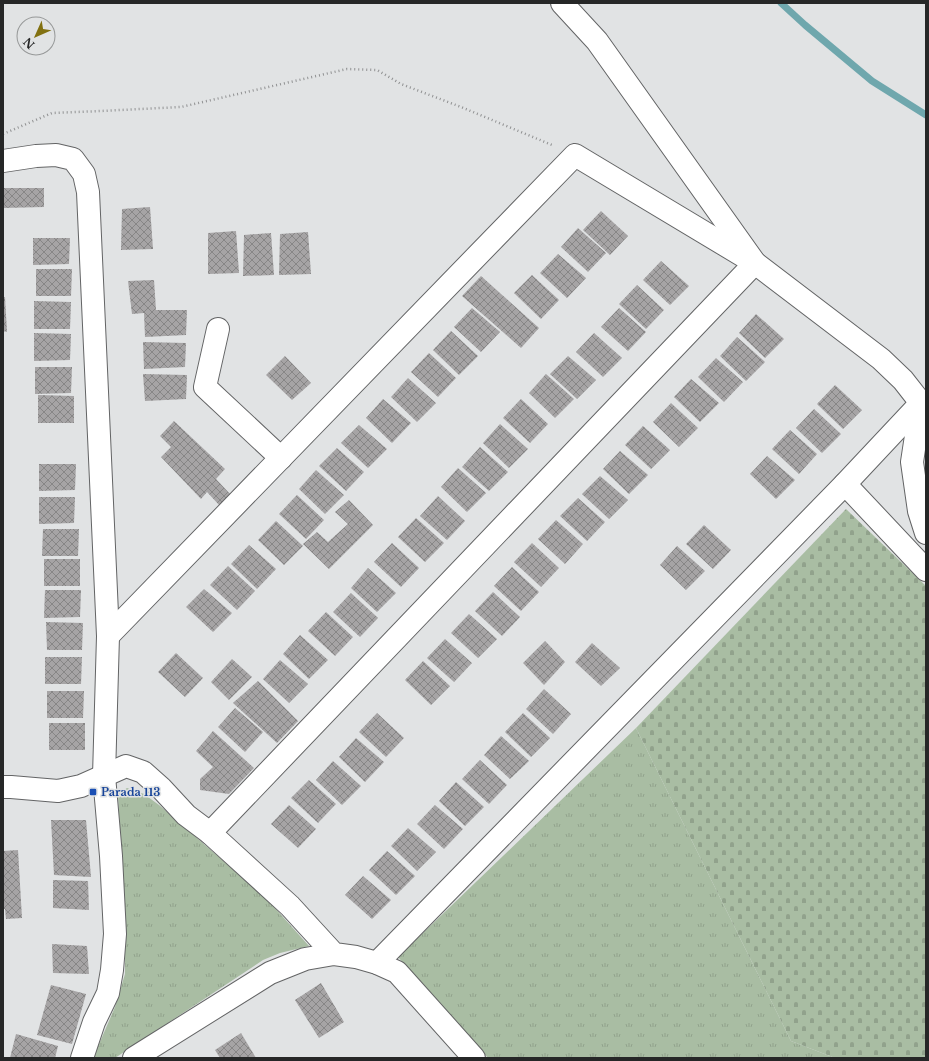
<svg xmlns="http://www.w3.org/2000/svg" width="929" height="1061" font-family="'Libre Baskerville',serif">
<defs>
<pattern id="grass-tufts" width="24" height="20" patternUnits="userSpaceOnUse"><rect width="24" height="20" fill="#a9bda3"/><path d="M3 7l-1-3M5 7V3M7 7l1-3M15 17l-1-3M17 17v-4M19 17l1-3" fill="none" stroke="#91a28c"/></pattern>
<pattern id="cemetery-stones" width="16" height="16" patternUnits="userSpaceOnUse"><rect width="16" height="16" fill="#a9bda3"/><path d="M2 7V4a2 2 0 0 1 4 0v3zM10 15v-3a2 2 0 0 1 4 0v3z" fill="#91a28c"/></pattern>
<pattern id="building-cross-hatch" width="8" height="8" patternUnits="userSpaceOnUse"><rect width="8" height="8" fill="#a6a4a5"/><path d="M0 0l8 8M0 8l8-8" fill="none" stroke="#878686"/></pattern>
</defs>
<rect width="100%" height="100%" fill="#e1e3e4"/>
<!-- grass -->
<g fill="url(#grass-tufts)">
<polygon points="636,728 791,1041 835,1058 488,1058 398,957"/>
<polygon points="127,788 144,794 159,805 266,898 309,946 280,953 263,960 115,1058 93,1058 115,1007 125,974 125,938 118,794"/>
</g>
<!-- cemetery -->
<polygon fill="url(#cemetery-stones)" points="846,509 926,586 926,1058 835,1058 791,1041 636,728"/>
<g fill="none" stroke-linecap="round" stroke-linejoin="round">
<!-- stream -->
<polyline stroke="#6fa7ad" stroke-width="7" points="781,3 805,25 872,81 926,115"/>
</g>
<!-- building -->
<g fill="url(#building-cross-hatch)">
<polygon points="3,188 44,188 44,207 3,208"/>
<polygon points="150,207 153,249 121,250 122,209"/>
<polygon points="601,211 628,236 610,255 583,230"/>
<polygon points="578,228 606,253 588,272 561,247"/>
<polygon points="236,231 239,273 208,274 208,233"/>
<polygon points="308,232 311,274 279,275 280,234"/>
<polygon points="271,233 274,275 243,276 244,235"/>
<polygon points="33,238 70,238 69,264 33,265"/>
<polygon points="558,254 586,278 567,298 540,273"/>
<polygon points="661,261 689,286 670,305 643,280"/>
<polygon points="36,269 72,269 71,296 36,296"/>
<polygon points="532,275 559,300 541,319 514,293"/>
<polygon points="481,276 539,328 521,348 462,296"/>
<polygon points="154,280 156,310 187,310 186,335 145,337 144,313 132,314 128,281"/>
<polygon points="637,285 664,310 646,329 619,304"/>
<polygon points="3,297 5,297 7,332 3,331"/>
<polygon points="34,301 71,302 70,329 34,329"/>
<polygon points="472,308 500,332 481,352 454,327"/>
<polygon points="619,308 646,332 628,351 601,327"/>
<polygon points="756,314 784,339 765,358 739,333"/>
<polygon points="451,331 478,356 459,375 433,350"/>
<polygon points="34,333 71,334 70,360 34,361"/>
<polygon points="594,333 622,358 603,377 576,352"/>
<polygon points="737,337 765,362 746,381 720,356"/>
<polygon points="143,342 186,343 185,367 144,369"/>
<polygon points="429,353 456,378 438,397 411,372"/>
<polygon points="285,356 311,383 292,400 266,375"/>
<polygon points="568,356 596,380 577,399 550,374"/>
<polygon points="716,358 743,382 724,402 698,377"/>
<polygon points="35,367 72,367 71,393 35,394"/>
<polygon points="143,374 187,375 186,399 145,401"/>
<polygon points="546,374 574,399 555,418 529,393"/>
<polygon points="408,378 436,403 417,422 391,397"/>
<polygon points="691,379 719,403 700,422 674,397"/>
<polygon points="835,385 862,410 843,429 817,404"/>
<polygon points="38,395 74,396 74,423 38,423"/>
<polygon points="383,399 411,423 392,443 366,418"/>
<polygon points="521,399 548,424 530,443 503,418"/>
<polygon points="671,403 698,428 679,447 653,422"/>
<polygon points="814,409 841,434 822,453 796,428"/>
<polygon points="174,421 225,469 216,479 231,495 220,506 207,492 201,499 161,457 171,447 160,436"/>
<polygon points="500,424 528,449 509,468 483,443"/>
<polygon points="359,425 387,449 368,468 341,443"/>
<polygon points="643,426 670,450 651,469 625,445"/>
<polygon points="790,430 817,454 799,474 772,449"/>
<polygon points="480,447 508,472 489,491 462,467"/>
<polygon points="337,448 364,472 346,491 319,466"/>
<polygon points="620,451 648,475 629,494 603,469"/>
<polygon points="767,456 795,480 776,499 750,474"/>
<polygon points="39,464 76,464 75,490 39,491"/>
<polygon points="458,468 486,493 467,512 441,487"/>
<polygon points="316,470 344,495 325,514 299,489"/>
<polygon points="600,476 628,500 609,519 582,494"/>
<polygon points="297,495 324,520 306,539 279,514"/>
<polygon points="438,496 465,521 447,540 420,516"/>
<polygon points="39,497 75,497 74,523 39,524"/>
<polygon points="578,498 605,522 587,541 560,516"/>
<polygon points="349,500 373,525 329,569 303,544 317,532 328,542 348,524 335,512"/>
<polygon points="416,518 444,543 425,562 398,537"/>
<polygon points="556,520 583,544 565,564 538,539"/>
<polygon points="276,521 303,546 284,565 258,540"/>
<polygon points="704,525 731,550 713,569 686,544"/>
<polygon points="43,529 79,529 78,556 42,556"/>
<polygon points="392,543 419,568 401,587 374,562"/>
<polygon points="532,543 559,568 541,587 514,562"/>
<polygon points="249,545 276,569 257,589 231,564"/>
<polygon points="677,546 705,571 686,590 660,565"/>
<rect x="44" y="559" width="36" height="27"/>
<polygon points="228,566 255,591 237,610 210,585"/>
<polygon points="512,567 539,592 521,611 494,586"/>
<polygon points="368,568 396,593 377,612 351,588"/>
<polygon points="204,589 232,613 213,632 186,607"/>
<polygon points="45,590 81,590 80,617 44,618"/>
<polygon points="493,592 520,617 502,636 475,611"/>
<polygon points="351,593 378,618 360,637 333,612"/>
<polygon points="326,612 353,637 335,656 308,631"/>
<polygon points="469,614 497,639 478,658 451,633"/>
<polygon points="46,622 83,623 82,650 47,650"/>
<polygon points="300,635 328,660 309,679 283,654"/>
<polygon points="445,639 472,663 454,682 427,658"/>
<polygon points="545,641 565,662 544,685 523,663"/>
<polygon points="592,643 620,668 601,686 575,662"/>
<polygon points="176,653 203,678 185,697 158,672"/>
<polygon points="45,657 82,657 81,684 45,684"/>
<polygon points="232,659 252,677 229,700 211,682"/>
<polygon points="280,660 308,684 289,703 263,679"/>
<polygon points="423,661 450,686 431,705 405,680"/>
<polygon points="258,681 298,721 277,743 233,703"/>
<polygon points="544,689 571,714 553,734 526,709"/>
<polygon points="47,691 84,691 83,718 47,718"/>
<polygon points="235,708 263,732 245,752 218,727"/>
<polygon points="377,713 404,738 386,757 359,732"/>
<polygon points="523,713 550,738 531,757 505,732"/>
<rect x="49" y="723" width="36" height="27"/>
<polygon points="213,731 254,768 229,794 200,790 200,779 213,767 196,751"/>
<polygon points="501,736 529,761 510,779 484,755"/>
<polygon points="356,738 384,762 365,782 339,757"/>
<polygon points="480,760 507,785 489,804 462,779"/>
<polygon points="333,761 361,786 342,805 316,780"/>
<polygon points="309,780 336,804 318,823 291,798"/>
<polygon points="456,782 484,807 465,826 439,801"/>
<polygon points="289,805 316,829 298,848 271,824"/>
<polygon points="435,805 463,829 444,849 417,824"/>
<polygon points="51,820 86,820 91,877 54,875"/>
<polygon points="408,828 436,852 417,871 391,846"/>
<polygon points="18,850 22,918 6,919 5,909 3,909 3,851"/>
<polygon points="387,851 415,876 396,895 369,870"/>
<polygon points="363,876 391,900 372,919 345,895"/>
<polygon points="53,880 88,881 89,910 53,908"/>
<polygon points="52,944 87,946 89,974 53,973"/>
<polygon points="321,983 344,1022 319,1038 295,1000"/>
<polygon points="51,985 86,994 72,1044 37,1035"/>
<polygon points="241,1033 256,1058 220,1058 215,1050"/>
<polygon points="16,1034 58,1046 55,1058 10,1058"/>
</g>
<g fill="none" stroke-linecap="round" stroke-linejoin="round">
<defs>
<g id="minor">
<polyline points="3,161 36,156 56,155 73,159 84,174 88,192 108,636 104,776 111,856 115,934 112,970 108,993 94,1022 82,1058"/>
<polyline points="218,329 205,387 281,458"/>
<polyline points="921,403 912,462 919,511 926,533"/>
<polyline points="845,484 926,570"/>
<polyline points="108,636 575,155 755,263 881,359 903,380 921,403 926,413"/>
<polyline points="210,833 755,263 597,41 562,3"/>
<polyline points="377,963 845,484 921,403"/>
<polyline points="134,1058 270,973 305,959 334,954"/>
</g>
<polyline id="tertiary" points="3,787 11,787 58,791 81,786 126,766 143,772 161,788 186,815 210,833 290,906 334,954 356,957 377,963 397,972 474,1058"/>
</defs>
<!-- minor casing -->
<use href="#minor" stroke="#636465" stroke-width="24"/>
<!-- tertiary casing -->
<use href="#tertiary" stroke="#636465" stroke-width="24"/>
<!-- path -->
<polyline stroke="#909192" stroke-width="2.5" stroke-dasharray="1 3" stroke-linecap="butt" points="3,134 52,113 101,111 181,107 347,69 377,70 401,84 461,107 552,145"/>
<!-- minor -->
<use href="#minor" stroke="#fff" stroke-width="22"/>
<!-- tertiary -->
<use href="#tertiary" stroke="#fff" stroke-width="22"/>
</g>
<!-- markers -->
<rect fill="#1a4fb4" stroke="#e1e3e4" stroke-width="1.5" x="89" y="788" width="8" height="8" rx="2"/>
<g text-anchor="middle" stroke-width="3" stroke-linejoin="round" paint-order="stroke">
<!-- transit labels -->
<g font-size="11" font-weight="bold" fill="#164399" stroke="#e1e3e4" text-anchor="start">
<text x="101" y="796">Parada 113</text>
</g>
</g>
<!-- border -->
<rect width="929" height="1061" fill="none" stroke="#262727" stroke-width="8"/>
<!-- north arrow -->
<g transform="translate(36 36) rotate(225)"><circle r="19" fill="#e1e3e4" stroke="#969898"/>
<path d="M0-3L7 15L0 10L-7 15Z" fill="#827111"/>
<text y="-6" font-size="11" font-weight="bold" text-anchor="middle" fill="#262727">N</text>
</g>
</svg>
